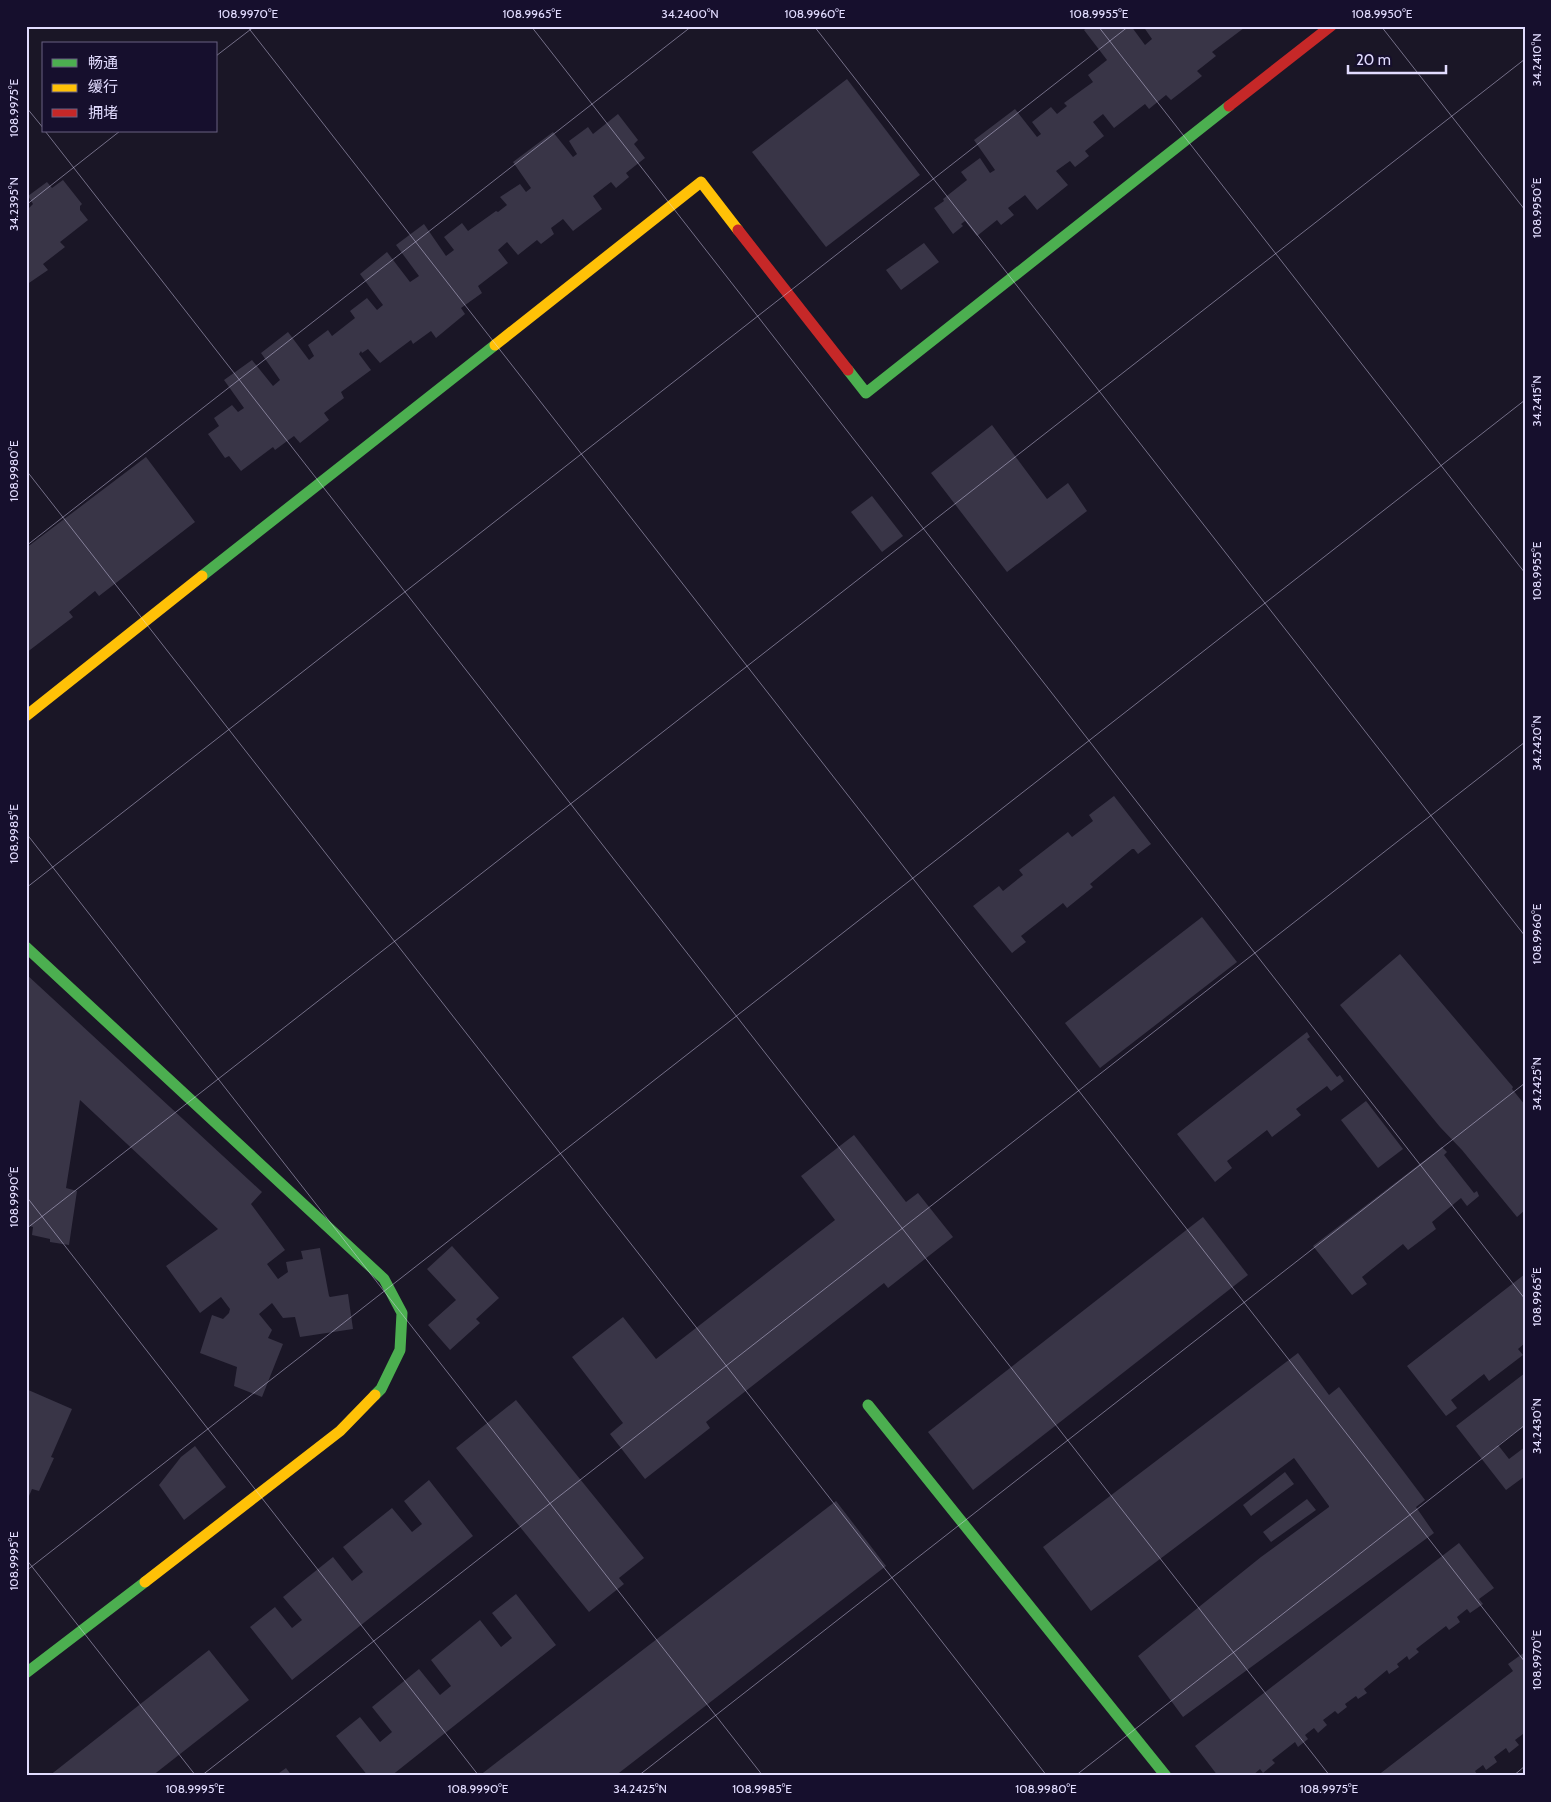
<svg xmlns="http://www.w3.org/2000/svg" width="1551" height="1802" font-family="Cabin,'Noto Sans SC',sans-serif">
<rect width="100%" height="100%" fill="#1a1626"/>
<!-- building -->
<g fill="#393547">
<polygon points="1089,26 1131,26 1145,45 1152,39 1143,26 1242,26 1244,28 1212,52 1216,56 1197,71 1202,76 1171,100 1166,95 1149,109 1145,104 1114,128 1103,114 1093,122 1104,136 1085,151 1089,156 1075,167 1070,161 1056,171 1068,185 1037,210 1025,195 1008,208 1014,215 1001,225 997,220 977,236 965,221 961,224 963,226 953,234 934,208 944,201 943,199 967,180 961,172 980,158 990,173 995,170 974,140 1015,109 1037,137 1041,134 1032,122 1051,107 1057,114 1067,106 1064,103 1093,82 1088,75 1107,60 1084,30"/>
<polygon points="847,79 920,175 826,247 752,152"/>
<polygon points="618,114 638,140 634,144 645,158 626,173 629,177 616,188 611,182 593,196 602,209 573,231 563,219 551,228 554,234 541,244 537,240 518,255 507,242 498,250 508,263 478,286 482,293 461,308 465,314 436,338 431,331 413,344 411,340 380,363 368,349 362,353 361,351 359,354 371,370 341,392 344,398 324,413 329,420 300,443 294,436 275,450 273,447 241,471 229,456 225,458 208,434 219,426 214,418 232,405 238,412 244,408 224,380 252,360 273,386 280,380 261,353 288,332 309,360 314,356 308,345 328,330 332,336 355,318 350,311 367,298 377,310 383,305 360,274 387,252 410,282 419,276 396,245 424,224 446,256 454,250 444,237 462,223 468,231 496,211 498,212 507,205 500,197 520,184 526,192 531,188 513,162 553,132 573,157 577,154 569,141 588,127 593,134"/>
<polygon points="63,180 82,204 80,206 80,210 88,220 60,242 65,247 43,264 48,270 26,285 26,207 28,209 33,204 28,196 47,182 52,188"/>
<polygon points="924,243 939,262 901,290 886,270"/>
<polygon points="992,425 1047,499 1068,483 1087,511 1007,572 931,473"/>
<polygon points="146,457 195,522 99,596 95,591 69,612 73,617 26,653 26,548"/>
<polygon points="872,496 903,536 882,552 851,512"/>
<polygon points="1114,796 1151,844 1138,854 1134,849 1132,849 1090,884 1093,887 1067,908 1063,903 1021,936 1026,942 1012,953 973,906 999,886 1003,891 1023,875 1019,870 1068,832 1072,837 1093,821 1089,815"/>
<polygon points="1202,917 1237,962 1100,1068 1065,1023"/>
<polygon points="1400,954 1513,1087 1512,1089 1525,1105 1525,1210 1517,1217 1462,1150 1440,1127 1340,1005"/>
<polygon points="26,974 262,1192 251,1204 285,1250 267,1264 278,1279 288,1272 286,1262 303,1259 301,1251 320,1248 329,1296 330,1297 348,1294 353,1329 300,1337 295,1317 283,1318 272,1303 259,1314 272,1330 268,1338 283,1344 262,1397 234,1386 237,1367 200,1353 212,1315 223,1319 229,1313 230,1309 221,1297 200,1313 166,1266 218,1229 80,1100 66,1188 77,1191 69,1245 50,1242 50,1239 32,1235 33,1227 26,1225"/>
<polygon points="1307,1032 1310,1037 1307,1039 1337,1077 1340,1075 1344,1081 1331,1091 1327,1086 1296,1109 1301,1115 1272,1137 1267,1130 1227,1161 1232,1168 1215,1182 1177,1134"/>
<polygon points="1366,1101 1403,1149 1378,1168 1341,1120"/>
<polygon points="854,1135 906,1202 918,1193 953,1237 888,1288 884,1283 706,1422 710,1428 645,1479 610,1434 623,1423 572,1357 623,1317 656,1359 835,1220 801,1176"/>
<polygon points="1442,1147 1447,1152 1444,1155 1474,1193 1477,1191 1479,1196 1467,1206 1461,1198 1432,1222 1436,1229 1408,1250 1403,1244 1362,1277 1367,1284 1352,1295 1313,1246"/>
<polygon points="1203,1217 1248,1275 973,1490 928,1432"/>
<polygon points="452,1246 499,1298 476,1319 480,1323 450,1350 428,1325 456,1300 427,1269"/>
<polygon points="1525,1274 1525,1343 1518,1349 1523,1355 1489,1381 1484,1374 1451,1400 1457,1408 1446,1416 1407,1366"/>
<polygon points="1298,1353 1329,1395 1339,1387 1404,1472 1425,1500 1416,1507 1434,1533 1183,1717 1138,1656 1261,1557 1329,1507 1329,1506 1294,1458 1091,1611 1043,1547"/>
<polygon points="1525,1373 1525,1425 1498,1445 1509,1459 1525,1447 1525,1476 1506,1490 1456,1426"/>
<polygon points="26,1389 72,1409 51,1457 54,1458 39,1491 32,1489 26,1503"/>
<polygon points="516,1400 644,1558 619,1578 624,1584 589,1612 456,1448"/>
<polygon points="195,1446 226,1487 184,1520 159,1485 181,1457"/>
<polygon points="1285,1472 1294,1484 1251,1516 1243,1505"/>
<polygon points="429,1480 473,1536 292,1680 250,1627 275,1607 292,1628 302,1620 283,1597 333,1557 352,1581 363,1572 343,1547 392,1508 412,1532 422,1524 404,1501"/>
<polygon points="1307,1499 1316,1510 1271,1542 1263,1532"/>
<polygon points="836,1501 886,1566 615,1776 479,1776"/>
<polygon points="1459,1543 1494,1588 1479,1599 1483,1604 1470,1613 1467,1609 1457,1617 1460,1622 1449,1630 1446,1626 1416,1649 1419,1652 1409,1660 1407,1656 1397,1664 1399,1667 1389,1674 1387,1670 1364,1689 1367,1693 1358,1699 1356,1696 1345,1704 1347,1707 1338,1714 1335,1711 1323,1720 1327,1725 1318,1733 1314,1728 1305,1735 1308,1739 1298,1747 1295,1742 1272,1760 1275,1763 1263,1773 1260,1769 1252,1776 1218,1776 1195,1746"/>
<polygon points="516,1594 556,1645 391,1776 368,1776 336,1736 360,1717 380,1742 392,1732 372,1707 419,1669 440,1695 451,1686 431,1660 480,1620 501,1647 512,1638 492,1613"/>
<polygon points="209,1650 249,1700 152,1776 49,1776"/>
<polygon points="1525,1652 1525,1737 1523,1734 1515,1740 1519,1745 1509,1753 1506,1748 1494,1757 1497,1762 1486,1770 1483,1765 1475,1771 1478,1776 1377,1776 1513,1671 1508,1664"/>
<polygon points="286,1768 292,1776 275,1776"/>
</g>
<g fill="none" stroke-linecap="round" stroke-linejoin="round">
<!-- fast -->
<g stroke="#4caf50" stroke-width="11">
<polyline points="848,370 866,393 1229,106"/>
<polyline points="202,576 495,345"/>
<polyline points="26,947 384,1279 402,1313 400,1350 381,1389 375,1395"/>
<polyline points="868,1405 1166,1776"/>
<polyline points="26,1673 145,1582"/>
</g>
<!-- slow -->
<g stroke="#ffc107" stroke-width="11">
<polyline points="495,345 701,182 738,230"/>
<polyline points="26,716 202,576"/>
<polyline points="145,1582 340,1431 375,1395"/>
</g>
<!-- jam -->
<g stroke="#c62828" stroke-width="11">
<polyline points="1229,106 1331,26"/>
<polyline points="738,230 848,370"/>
</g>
</g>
<!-- ticks -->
<path fill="none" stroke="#e2dcff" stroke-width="1" stroke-opacity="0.45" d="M247 26 1525 1662M531 26 1525 1299M814 26 1525 936M1098 26 1525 573M1381 26 1525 210M216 56 255 26M26 107 44 129M45 131 1330 1776M26 205 120 131M26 470 1047 1776M26 546 692 26M26 833 763 1776M26 888 1129 26M26 1196 479 1776M26 1229 1525 59M26 1559 196 1776M26 1571 1525 400M201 1776 1525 742M638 1776 1525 1083M1075 1776 1525 1425M1513 1776 1525 1766"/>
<!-- border -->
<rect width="1551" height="1802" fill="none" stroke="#160f2d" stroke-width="55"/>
<!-- legend -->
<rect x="42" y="42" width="175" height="90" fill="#160f2d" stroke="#686181"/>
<rect x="52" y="59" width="25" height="8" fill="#4caf50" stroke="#686181"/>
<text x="88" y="68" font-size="15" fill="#e2dcff">畅通</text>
<rect x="52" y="84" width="25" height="8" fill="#ffc107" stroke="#686181"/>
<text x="88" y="92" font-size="15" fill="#e2dcff">缓行</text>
<rect x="52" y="109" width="25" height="8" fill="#c62828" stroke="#686181"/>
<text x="88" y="118" font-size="15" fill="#e2dcff">拥堵</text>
<!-- scale -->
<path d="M1348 65v8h98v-8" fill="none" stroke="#e2dcff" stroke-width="2.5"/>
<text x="1356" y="65" font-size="15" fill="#e2dcff" stroke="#160f2d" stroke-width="4" paint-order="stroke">20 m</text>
<rect x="28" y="28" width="1496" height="1746" fill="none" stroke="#e2dcff" stroke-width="2"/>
<g font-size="12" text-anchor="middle" fill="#e2dcff">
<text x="248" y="18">108.9970°E</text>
<text x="532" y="18">108.9965°E</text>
<text x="690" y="18">34.2400°N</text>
<text x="815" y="18">108.9960°E</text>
<text x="1099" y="18">108.9955°E</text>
<text x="1382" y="18">108.9950°E</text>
<text transform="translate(1537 60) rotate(-90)" y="4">34.2410°N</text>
<text transform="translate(14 108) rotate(-90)" y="4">108.9975°E</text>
<text transform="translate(14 204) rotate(-90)" y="4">34.2395°N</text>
<text transform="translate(1537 208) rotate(-90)" y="4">108.9950°E</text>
<text transform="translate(1537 401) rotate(-90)" y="4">34.2415°N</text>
<text transform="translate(14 471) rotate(-90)" y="4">108.9980°E</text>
<text transform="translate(1537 571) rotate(-90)" y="4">108.9955°E</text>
<text transform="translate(1537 743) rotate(-90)" y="4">34.2420°N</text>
<text transform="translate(14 834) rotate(-90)" y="4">108.9985°E</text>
<text transform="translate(1537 934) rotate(-90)" y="4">108.9960°E</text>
<text transform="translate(1537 1084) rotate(-90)" y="4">34.2425°N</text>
<text transform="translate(14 1197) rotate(-90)" y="4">108.9990°E</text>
<text transform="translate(1537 1297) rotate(-90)" y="4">108.9965°E</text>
<text transform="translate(1537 1426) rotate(-90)" y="4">34.2430°N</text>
<text transform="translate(14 1561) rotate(-90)" y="4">108.9995°E</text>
<text transform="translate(1537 1660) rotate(-90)" y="4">108.9970°E</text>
<text x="195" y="1793">108.9995°E</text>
<text x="478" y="1793">108.9990°E</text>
<text x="640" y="1793">34.2425°N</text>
<text x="762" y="1793">108.9985°E</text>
<text x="1046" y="1793">108.9980°E</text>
<text x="1329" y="1793">108.9975°E</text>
</g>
</svg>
